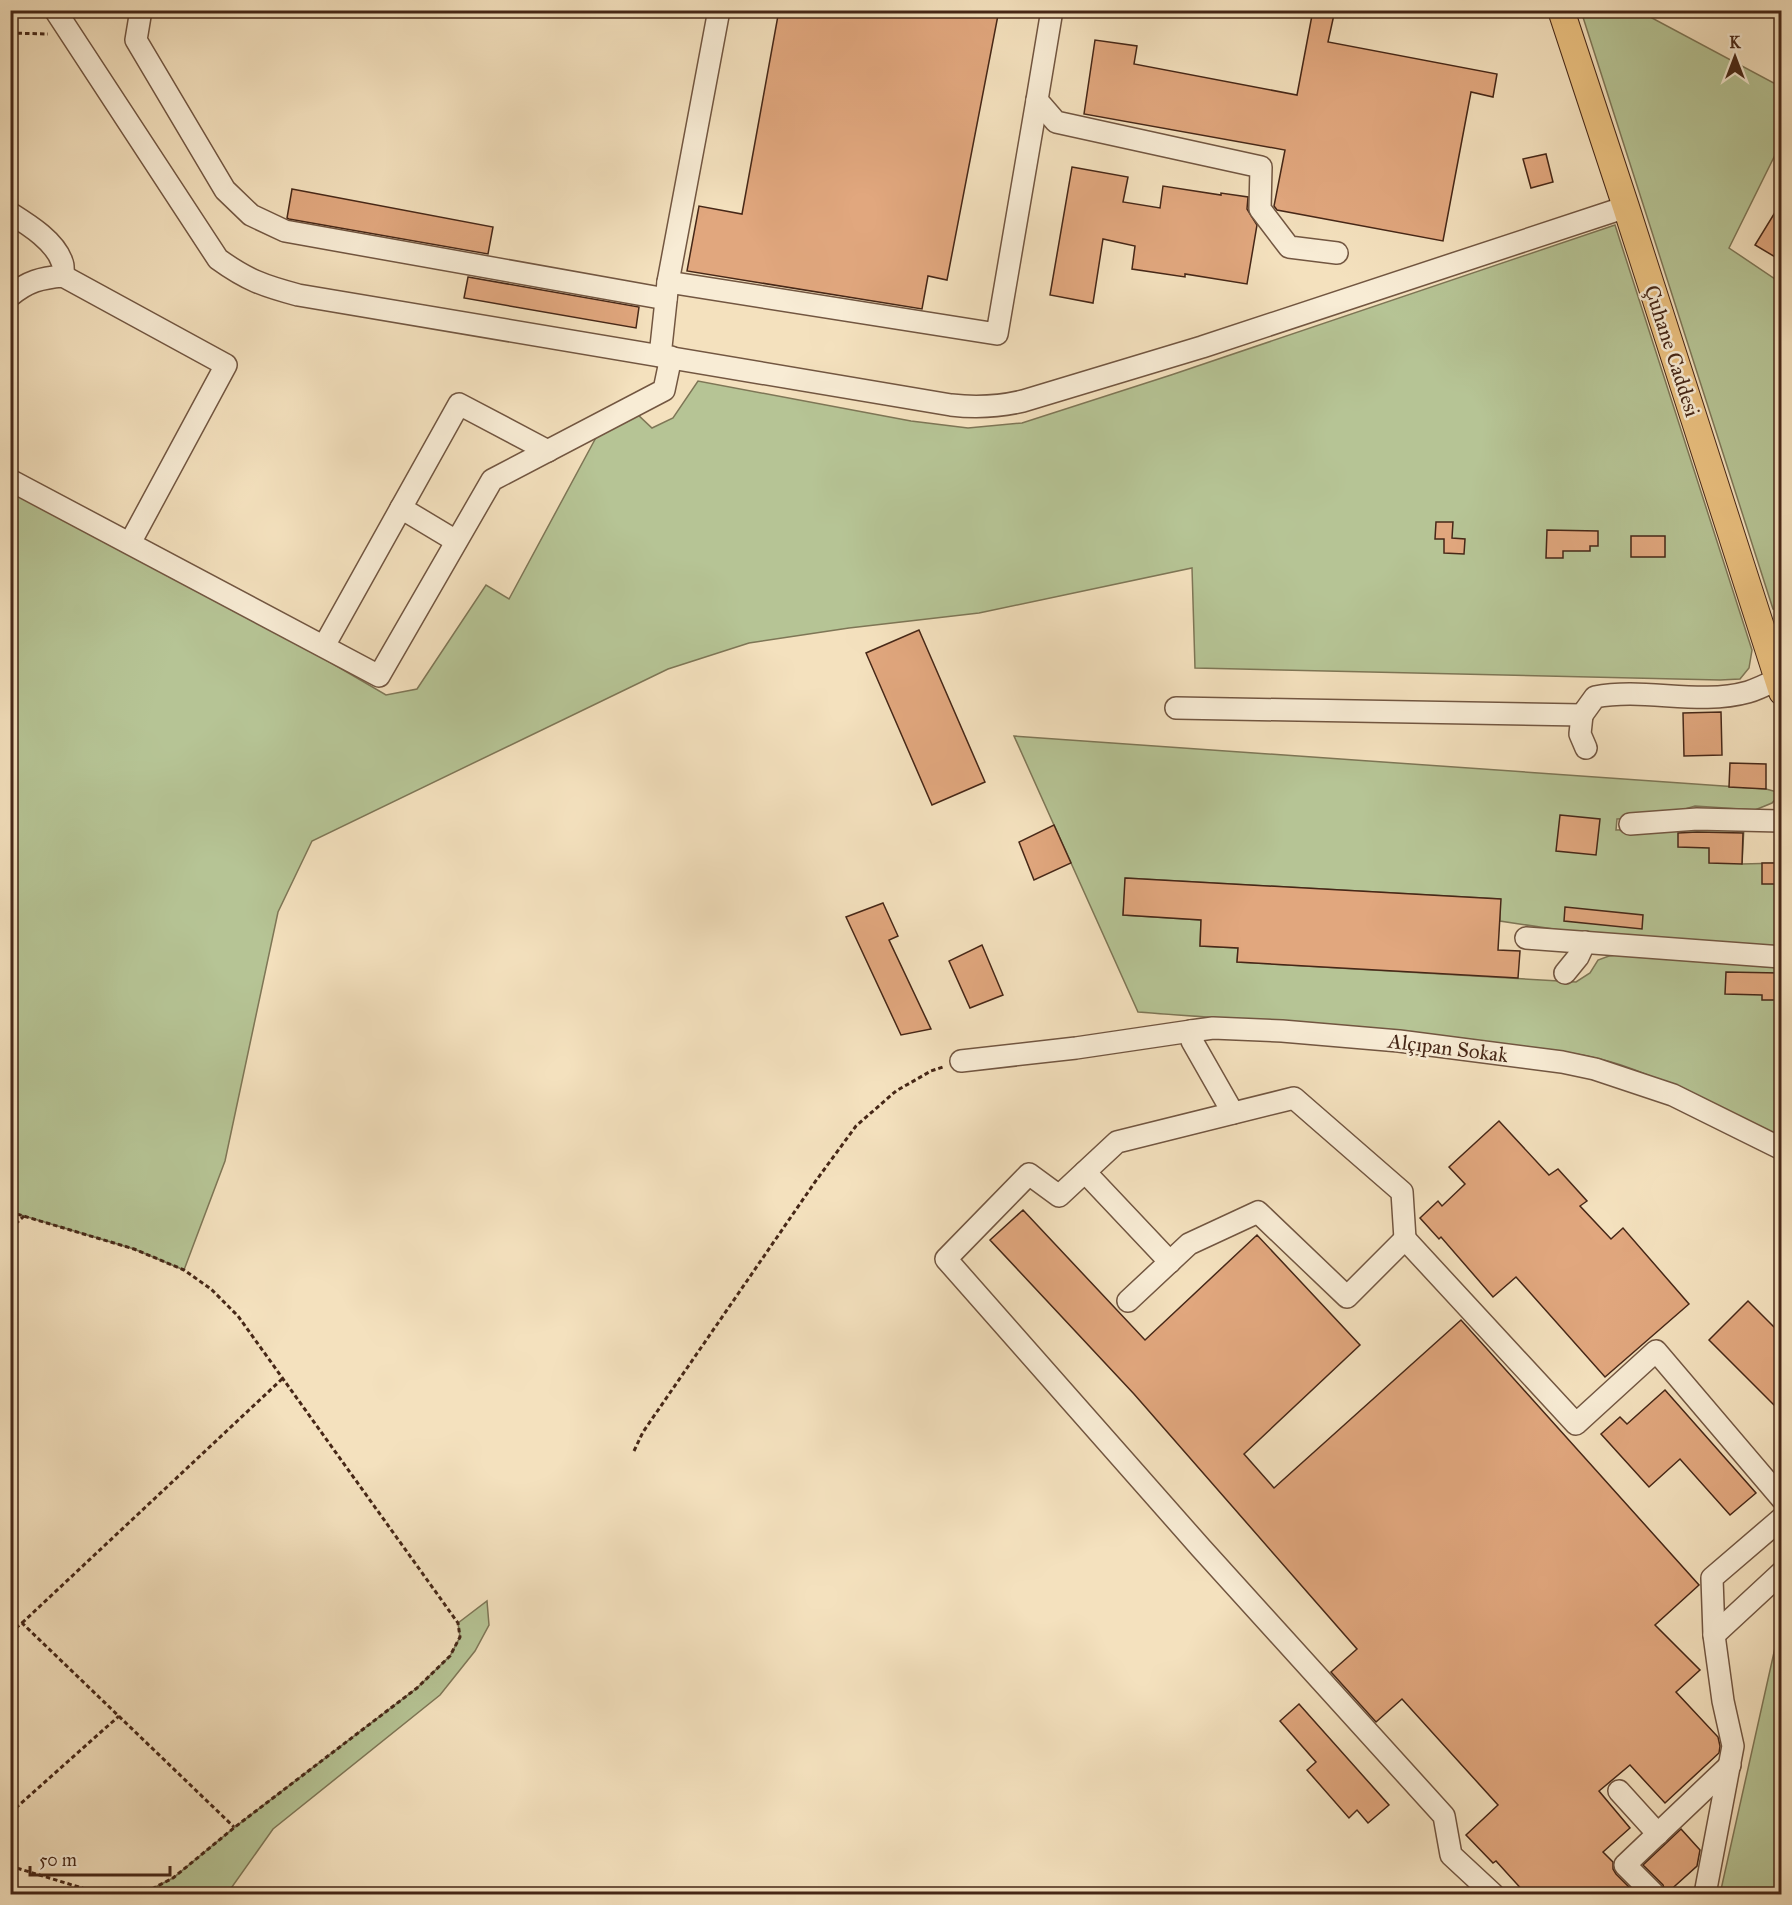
<svg xmlns="http://www.w3.org/2000/svg" width="1792" height="1905" font-family="'IM FELL Great Primer',serif">
<rect width="100%" height="100%" fill="#f4e1be"/>
<filter id="stains"><feTurbulence type="fractalNoise" baseFrequency=".00333" numOctaves="4"/><feColorMatrix values="0 0 0 0 .2 0 0 0 0 .09 0 0 0 0 .02 0 0 0 .5 -.17"/></filter>
<radialGradient id="worn" r=".72"><stop offset=".6" stop-color="#630" stop-opacity="0"/><stop offset="1" stop-color="#630" stop-opacity=".3"/></radialGradient>
<!-- green -->
<g fill="#b6c495" stroke="#7e7656" stroke-width="1.5">
<polygon points="1581,11 1639,11 1781,87 1781,148 1779,147 1729,248 1781,283 1781,610 1773,609"/>
<polygon points="1615,225 1752,650 1749,668 1740,679 1720,680 1195,668 1192,568 979,613 849,628 749,643 668,669 312,841 278,912 225,1161 184,1270 134,1249 11,1212 10,490 280,633 386,695 417,689 486,585 509,599 599,432 637,414 652,428 673,418 698,381 911,421 968,428 1022,423 1171,375"/>
<path d="M1014 736 1766 789 1781 793 1772 803 1755 810 1695 806 1658 817 1617 819 1616 830 1744 827 1742 864 1781 863V946L1586 934 1500 921V899L1126 878 1123 915 1201 920 1200 946 1238 948 1237 962 1576 982 1590 973 1598 960 1609 956 1623 954 1781 968V1141C1730 1116 1675 1083 1621 1065 1578 1051 1532 1048 1487 1042 1371 1027 1255 1021 1138 1012Z"/>
<polygon points="487,1601 489,1625 475,1651 440,1695 273,1829 227,1894 121,1894 146,1892 173,1878 235,1827 417,1688 450,1656 460,1637 458,1623"/>
<polygon points="1781,1621 1781,1894 1720,1894"/>
</g>
<!-- building -->
<g fill="#e1a77e" stroke="#462717" stroke-width="1.5">
<polygon points="779,10 999,10 947,280 928,276 922,309 687,271 699,206 742,214"/>
<polygon points="1313,10 1335,10 1328,42 1497,74 1493,97 1471,92 1443,241 1277,210 1274,206 1285,150 1084,114 1095,40 1137,46 1134,64 1297,95"/>
<polygon points="1546,154 1553,182 1531,188 1523,159"/>
<polygon points="1072,167 1128,177 1123,202 1160,208 1163,186 1221,195 1221,193 1248,197 1247,209 1257,225 1247,284 1185,274 1185,277 1132,269 1135,246 1103,239 1093,303 1050,295"/>
<polygon points="292,189 493,227 488,254 289,219 287,218"/>
<polygon points="1782,201 1782,261 1755,245"/>
<polygon points="468,277 639,307 636,328 464,298"/>
<polygon points="1436,522 1453,522 1452,538 1465,539 1464,554 1444,553 1444,539 1435,539"/>
<polygon points="1547,530 1598,531 1598,546 1590,546 1590,551 1563,551 1563,558 1546,558"/>
<rect x="1631" y="536" width="34" height="21"/>
<polygon points="919,630 985,782 932,805 866,653"/>
<polygon points="1721,712 1722,755 1684,756 1683,713"/>
<polygon points="1730,763 1766,764 1766,789 1729,787"/>
<polygon points="1560,815 1600,819 1596,855 1556,851"/>
<polygon points="1054,825 1071,863 1034,880 1019,842"/>
<polygon points="1697,832 1743,833 1742,864 1709,863 1709,848 1678,847 1678,833"/>
<rect x="1762" y="863" width="20" height="21"/>
<polygon points="1125,878 1501,899 1498,950 1520,951 1518,978 1237,962 1238,948 1200,946 1201,920 1123,915"/>
<polygon points="883,903 898,936 889,940 931,1029 901,1035 846,917"/>
<polygon points="1565,907 1643,915 1642,929 1564,921"/>
<polygon points="982,945 1003,995 970,1008 949,961"/>
<polygon points="1726,972 1782,973 1782,1000 1762,1000 1762,995 1725,994"/>
<polygon points="1499,1121 1549,1175 1558,1169 1587,1201 1580,1206 1611,1239 1623,1228 1689,1304 1605,1377 1516,1277 1493,1297 1441,1237 1439,1239 1420,1218 1438,1201 1442,1206 1465,1184 1449,1167"/>
<polygon points="1023,1210 1145,1340 1257,1235 1360,1345 1244,1454 1274,1488 1461,1320 1699,1585 1655,1625 1700,1670 1676,1692 1718,1737 1720,1746 1719,1753 1665,1803 1630,1765 1599,1791 1630,1828 1603,1852 1613,1862 1613,1869 1616,1874 1636,1894 1526,1894 1496,1861 1493,1863 1466,1835 1498,1805 1402,1699 1376,1722 1331,1672 1357,1649 1134,1394 990,1240"/>
<polygon points="1748,1301 1782,1335 1782,1413 1709,1340"/>
<polygon points="1665,1390 1756,1493 1730,1515 1680,1459 1649,1487 1601,1434 1620,1417 1627,1424"/>
<polygon points="1299,1704 1389,1805 1368,1823 1357,1810 1349,1818 1307,1770 1316,1762 1280,1721"/>
<polygon points="1681,1829 1700,1850 1697,1866 1666,1894 1663,1885 1643,1865"/>
</g>
<g fill="none" stroke-linecap="round" stroke-linejoin="round">
<defs>
<g id="minor">
<path d="M55 10 218 259C247 280 264 286 298 295L951 405C977 408 998 407 1023 401L1202 347 1626 207"/>
<polyline points="141,10 136,40 225,190 251,215 285,231 666,299"/>
<polyline points="1052,10 1037,100 1056,122 1261,167 1260,209 1289,247 1337,253"/>
<path d="M10 213C29 225 55 241 62 262 64 266 63 272 63 276"/>
<polyline points="668,282 719,10"/>
<path d="M10 296C28 281 41 278 63 276L226 365 130 543"/>
<polyline points="660,356 668,282 997,334 1037,100"/>
<polyline points="10,480 379,676 492,480 664,390 671,357"/>
<polyline points="401,508 456,541"/>
<polyline points="324,646 459,404 548,451"/>
<path d="M1176 708 1582 715 1595 697C1645 687 1698 706 1748 692 1758 689 1768 684 1778 679"/>
<polyline points="1582,715 1580,734 1586,748"/>
<polyline points="1630,824 1697,819 1782,821"/>
<polyline points="1526,938 1782,957"/>
<polyline points="1565,973 1578,957 1585,942"/>
<polyline points="961,1061 1076,1048 1191,1031"/>
<polyline points="1233,1113 1192,1041 1191,1031 1213,1028 1282,1031 1399,1041 1562,1062 1595,1069 1673,1095 1782,1149"/>
<polyline points="1085,1172 1170,1262"/>
<polyline points="1405,1239 1402,1192 1294,1098 1117,1142 1059,1196 1029,1174 946,1259 1201,1548 1444,1816 1451,1855 1493,1894"/>
<polyline points="1128,1301 1189,1244 1258,1212 1347,1297 1405,1239 1576,1424 1656,1351 1782,1499"/>
<polyline points="1714,1635 1782,1572"/>
<polyline points="1619,1791 1658,1834"/>
<polyline points="1654,1894 1625,1865 1730,1765"/>
<polyline points="1705,1894 1733,1746 1723,1701 1714,1635 1712,1578 1782,1518"/>
</g>
<polyline id="major" points="1561,10 1626,207 1782,692"/>
</defs>
<!-- minor casing -->
<use href="#minor" stroke="#725641" stroke-width="24"/>
<!-- major casing -->
<use href="#major" stroke="#462717" stroke-width="28"/>
<!-- path -->
<g stroke="#462717" stroke-width="3" stroke-dasharray="4.5 3" stroke-linecap="butt">
<polyline points="10,33 48,34"/>
<polyline points="10,1212 134,1249 184,1270 211,1289 238,1316 458,1623 460,1637 450,1656 417,1688 235,1827 173,1878 146,1892 121,1894"/>
<polyline points="10,1229 24,1216"/>
<polyline points="634,1451 643,1432 815,1182 856,1126 896,1091 931,1071 943,1067"/>
<polyline points="22,1623 282,1379"/>
<polyline points="10,1633 22,1623 234,1827"/>
<polyline points="10,1813 119,1716"/>
<polyline points="10,1866 92,1891 117,1894"/>
</g>
<!-- minor -->
<use href="#minor" stroke="#f8ecd5" stroke-width="21"/>
<!-- major -->
<use href="#major" stroke="#eac07f" stroke-width="26"/>
</g>
<g text-anchor="middle" stroke-width="5" stroke-linejoin="round" paint-order="stroke">
<!-- street labels -->
<g font-size="21" fill="#462717" stroke="#f8ecd5">
<text transform="translate(1672 351) rotate(72)" y="7">Çuhane Caddesi</text>
<text transform="translate(1448 1048) rotate(7)" y="7">Alçıpan Sokak</text>
</g>
</g>
<!-- margin -->
<rect width="1792" height="1905" fill="none" stroke="#f4e1be" stroke-width="36"/>
<rect x="12" y="12" width="1768" height="1881" fill="none" stroke="#462717" stroke-width="3"/>
<rect x="18" y="18" width="1756" height="1869" fill="none" stroke="#462717" stroke-width="1.5"/>
<!-- north arrow -->
<g transform="translate(1735 57)" stroke="#f8ecd5" stroke-width="4.5" paint-order="stroke">
<path d="M0-4.5L10 22L0 15L-10 22Z" fill="#462717"/>
<text y="-9" font-size="16" font-weight="bold" text-anchor="middle" fill="#462717">K</text>
</g>
<!-- scale -->
<path d="M30 1866v9h140v-9" fill="none" stroke="#462717" stroke-width="3"/>
<text x="39" y="1866" font-size="18" fill="#462717" stroke="#f8ecd5" stroke-width="4.5" paint-order="stroke">50 m</text>
<rect width="100%" height="100%" filter="url(#stains)"/>
<rect width="100%" height="100%" fill="url(#worn)"/>
</svg>
